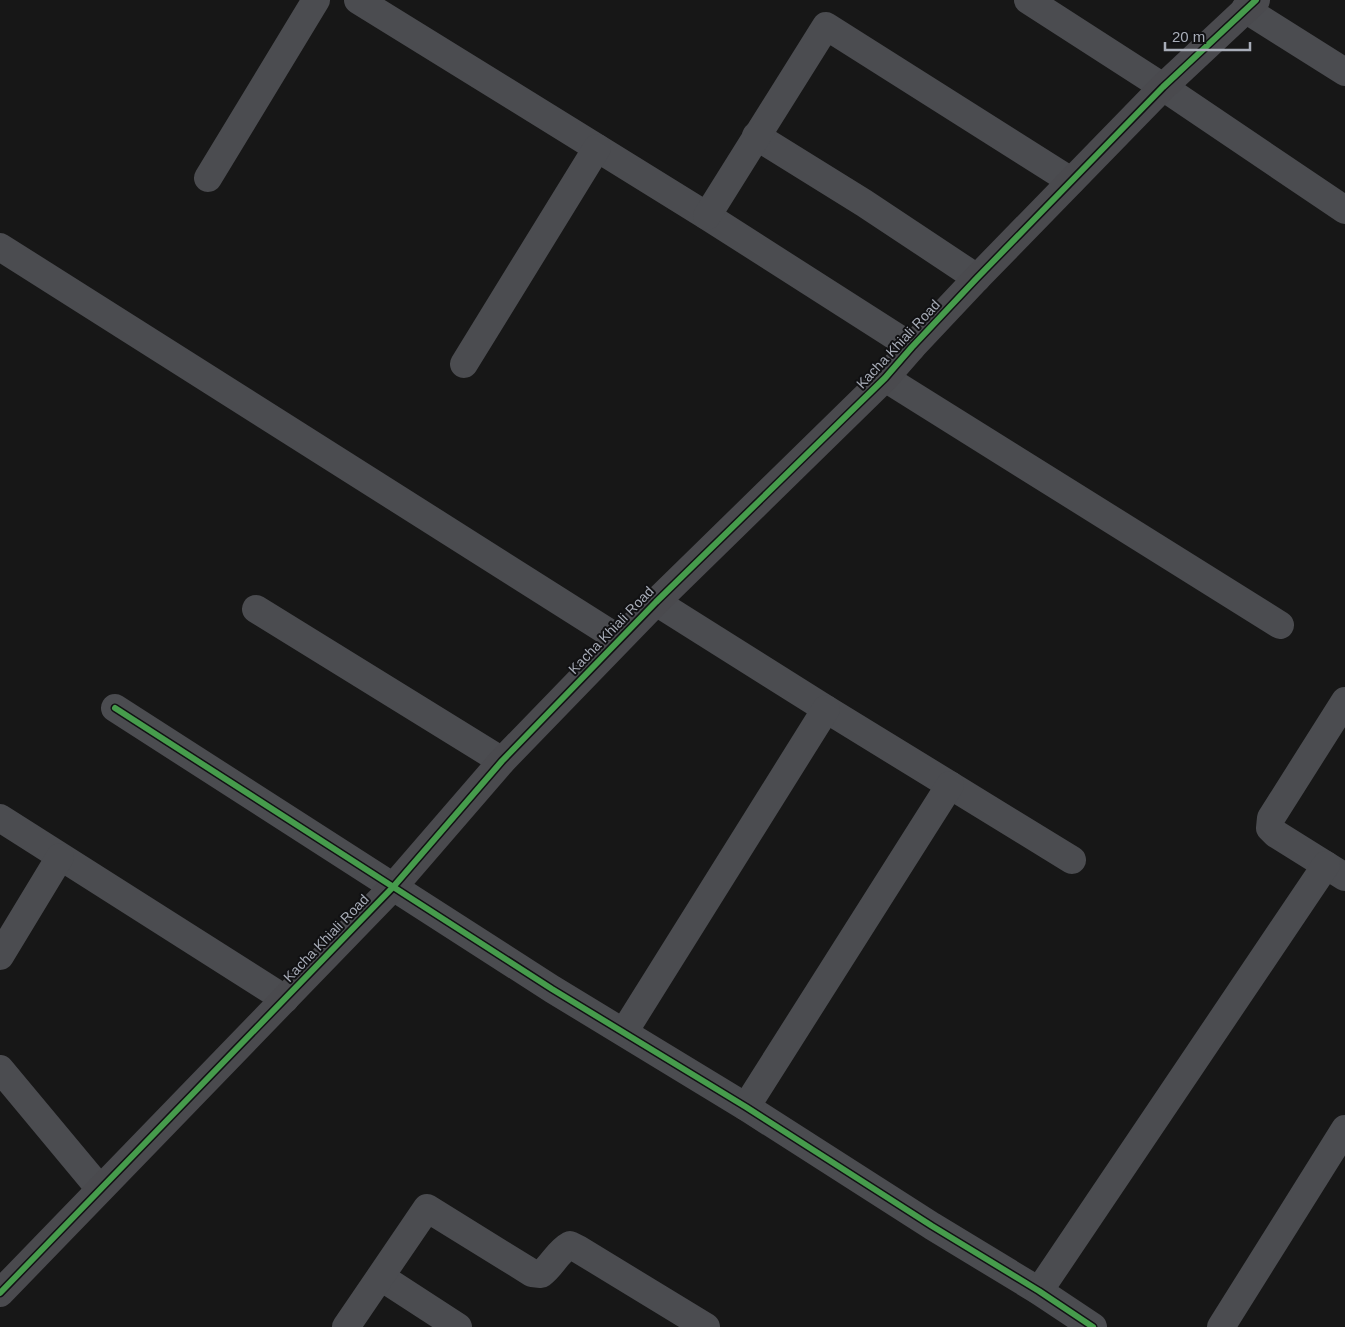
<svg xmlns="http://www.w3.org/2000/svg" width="1345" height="1327" font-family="Arial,sans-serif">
<rect width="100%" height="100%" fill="#171717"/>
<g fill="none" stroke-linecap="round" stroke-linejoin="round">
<!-- street -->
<g stroke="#4b4c50" stroke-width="28">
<polyline points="358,0 707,216 912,347"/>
<polyline points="1028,0 1163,87 1345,210"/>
<polyline points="1245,9 1345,72"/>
<polyline points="756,136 864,203 977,278"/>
<polyline points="208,178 316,0"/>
<polyline points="707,216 826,26 1071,181"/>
<polyline points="0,247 619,639"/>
<polyline points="464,364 597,148"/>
<polyline points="885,378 1280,625"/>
<polyline points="656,602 826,709 1072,860"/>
<polyline points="256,609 502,761"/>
<polyline points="1345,701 1271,818 1270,828 1276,834 1345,877"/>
<polyline points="115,708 552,989 746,1107 932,1226 1039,1291 1093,1327"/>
<polyline points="0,818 285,999"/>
<polyline points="0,956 60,857"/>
<polyline points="624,1032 826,709"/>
<polyline points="0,1069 100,1189"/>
<polyline points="746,1107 950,785"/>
<polyline points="381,1277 458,1327"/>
<polyline points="1039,1291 1326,865"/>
<path d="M346 1327 427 1208 532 1273 541 1274C553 1265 557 1252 570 1245L578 1249 706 1327"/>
<polyline points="1221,1327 1345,1129"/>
</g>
<!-- secondary -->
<polyline stroke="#4a4a4e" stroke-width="28" points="0,1293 394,886 502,761 656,602 885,378 912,347 977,278 1163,87 1256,0"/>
<defs>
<g id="cycleway">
<polyline points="115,708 552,989 746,1107 932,1226 1039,1291 1093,1327"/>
<polyline points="0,1293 394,886 502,761 656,602 885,378 912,347 977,278 1163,87 1256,0"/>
</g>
</defs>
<!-- cycleway casing -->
<use href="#cycleway" stroke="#111113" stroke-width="9"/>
<!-- cycleway -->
<use href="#cycleway" stroke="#469c4c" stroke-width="6"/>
</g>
<g text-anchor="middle" stroke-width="4" stroke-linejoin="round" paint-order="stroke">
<!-- street labels -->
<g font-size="14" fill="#a8adb8" stroke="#111113">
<text transform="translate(898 344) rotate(-47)" y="5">Kacha Khiali Road</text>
<text transform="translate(611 630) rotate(-46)" y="5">Kacha Khiali Road</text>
<text transform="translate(326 938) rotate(-46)" y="5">Kacha Khiali Road</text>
</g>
</g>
<!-- scale -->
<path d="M1165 42v8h85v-8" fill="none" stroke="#a8adb8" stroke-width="2.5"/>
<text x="1172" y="42" font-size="15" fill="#a8adb8" stroke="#111113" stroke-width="4" paint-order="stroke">20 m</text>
</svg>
